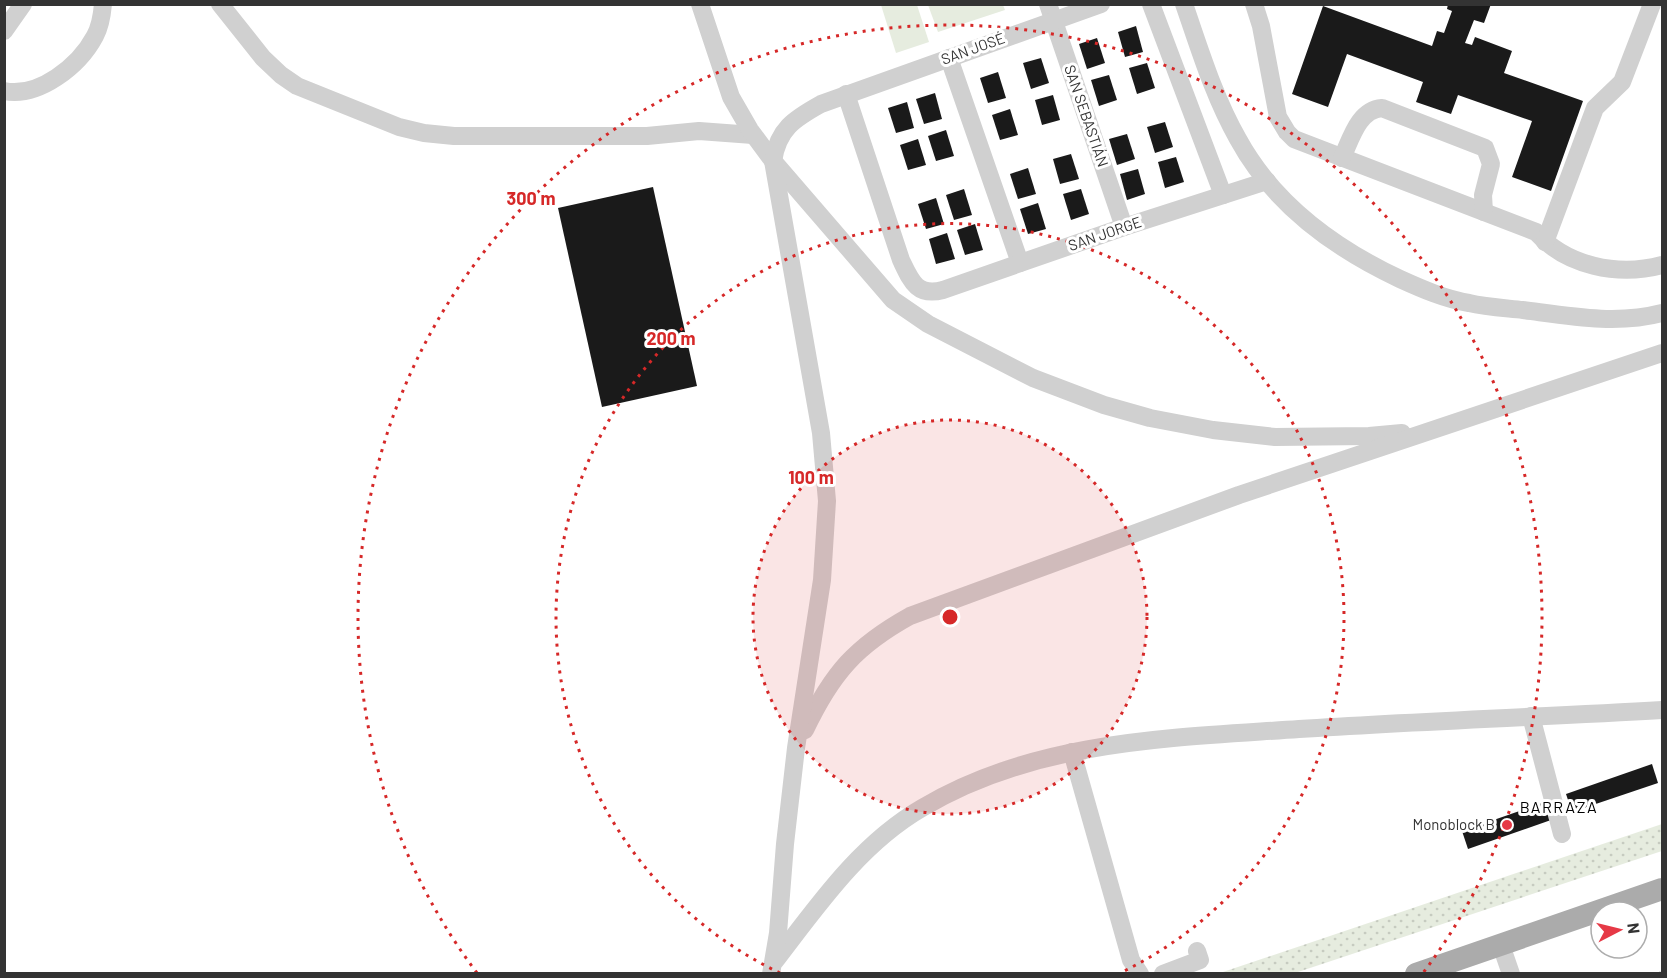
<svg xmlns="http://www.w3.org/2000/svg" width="1667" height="978" font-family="Barlow,sans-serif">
<defs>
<pattern id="grass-dots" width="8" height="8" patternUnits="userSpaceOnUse" patternTransform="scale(1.5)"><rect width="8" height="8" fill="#e6ecdf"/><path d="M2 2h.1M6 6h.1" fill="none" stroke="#c6cbc0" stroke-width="1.8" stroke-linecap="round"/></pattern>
</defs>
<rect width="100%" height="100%" fill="#fff"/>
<!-- grass -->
<polygon fill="url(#grass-dots)" points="1662,824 1662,851 1295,973 1220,973"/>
<!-- pitch -->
<g fill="#e6ecdf">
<polygon points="881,5 917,5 929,42 896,53"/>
<polygon points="928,5 1003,5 1005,10 938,32"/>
</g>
<!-- building -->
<g fill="#1a1a1a">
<polygon points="1448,4 1491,4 1484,23 1474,20 1465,43 1472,45 1475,37 1512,51 1504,73 1583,101 1551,191 1512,177 1532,121 1458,95 1451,114 1416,102 1423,82 1347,54 1328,107 1292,94 1323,6 1432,46 1437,31 1444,33 1452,11 1447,9"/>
<polygon points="1136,26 1143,52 1125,57 1118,32"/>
<polygon points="1097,38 1105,63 1087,69 1079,44"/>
<polygon points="1041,58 1049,83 1031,89 1023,63"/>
<polygon points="1147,63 1155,88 1137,94 1129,68"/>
<polygon points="998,72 1006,98 988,103 980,78"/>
<polygon points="1109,75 1117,100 1099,106 1091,80"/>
<polygon points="935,93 942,119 924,124 916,99"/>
<polygon points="1053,95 1060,120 1042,125 1035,100"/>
<polygon points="907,102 914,128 896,133 888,108"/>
<polygon points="1010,109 1018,135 1000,140 992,115"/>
<polygon points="1165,122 1173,147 1155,153 1147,127"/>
<polygon points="946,130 954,156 936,161 928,136"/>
<polygon points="1127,134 1135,159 1117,165 1109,139"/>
<polygon points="918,139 926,165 908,170 900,145"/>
<polygon points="1071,154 1079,179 1060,184 1053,159"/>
<polygon points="1176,157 1184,182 1165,188 1158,162"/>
<polygon points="1028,168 1036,194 1018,199 1010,174"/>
<polygon points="1138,169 1145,194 1127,200 1120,174"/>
<polygon points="653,187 697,386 602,407 558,208"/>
<polygon points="964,189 972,215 954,220 946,195"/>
<polygon points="1081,189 1089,214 1071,220 1063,194"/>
<polygon points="936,198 944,224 926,229 918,204"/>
<polygon points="1038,203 1046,229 1028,234 1020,209"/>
<polygon points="975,224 983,250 965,255 957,230"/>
<polygon points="947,233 955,259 936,264 929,239"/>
<polygon points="1652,764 1658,783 1572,812 1566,794"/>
<polygon points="1545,802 1551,820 1468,849 1462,831"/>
</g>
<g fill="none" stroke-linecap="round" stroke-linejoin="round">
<!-- path -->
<polyline stroke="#cdcdcd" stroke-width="2" stroke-dasharray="3 3" stroke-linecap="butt" points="1659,974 1662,969"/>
<!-- minor -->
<g stroke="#d0d0d0" stroke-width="18">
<polyline points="220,4 263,58 281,75 297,86 399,127 424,133 454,136 647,136 699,131 753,135"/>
<polyline points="700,4 731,97 750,130 773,161 893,300 928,324 1033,378 1104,405 1150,418 1213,430 1275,437 1369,436 1402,433"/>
<polyline points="1048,4 1124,227"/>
<polyline points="1151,4 1223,195"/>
<path d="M1184 4C1200 50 1214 97 1238 139 1274 205 1334 248 1400 279 1422 289 1445 299 1469 303 1486 307 1505 308 1523 310 1569 316 1616 325 1662 313"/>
<path d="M1254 4 1261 26 1278 117 1287 132 1294 139 1536 232C1566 266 1618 277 1662 265"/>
<polyline points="4,31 23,4"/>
<polyline points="949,58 1020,263"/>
<path d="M4 91C39 98 79 66 95 36 100 27 102 15 103 4"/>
<path d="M846 94 901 260C911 281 917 297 943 290L1124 227 1267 181"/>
<path d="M1342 158C1351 139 1358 110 1382 108L1485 148 1491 164 1483 195 1484 212"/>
<polyline points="1545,242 1595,108 1622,82 1652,4"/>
<polyline points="1531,716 1562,834"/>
<path d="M805 730C832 673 856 646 910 616L1239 495 1662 353"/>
<polyline points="1072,752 1131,960 1140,974"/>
<polyline points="1501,945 1511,974"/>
<path d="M775 961C818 905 860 844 922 808 1036 740 1170 738 1299 729 1420 721 1541 717 1662 710"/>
<path d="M771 974 778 933 785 844 796 748 822 580 827 501 821 433 773 161C778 129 794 119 821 104L1101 4"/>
<polyline points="1163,974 1200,960 1197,951"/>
</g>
<!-- major -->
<polyline stroke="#ababab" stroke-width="22" points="1416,974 1662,889"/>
</g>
<!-- distance rings -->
<circle cx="950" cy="617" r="197" fill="#d62828" fill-opacity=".12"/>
<g fill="none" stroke="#d62828" stroke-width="3" stroke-dasharray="3 6">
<circle cx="950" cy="617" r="197"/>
<path d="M780 973A394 394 0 1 1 1120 973"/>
<path d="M477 973A592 592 0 1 1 1423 973"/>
</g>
<!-- markers -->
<circle fill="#e63946" stroke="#fff" stroke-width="2" cx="1507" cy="825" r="6"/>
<g text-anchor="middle" stroke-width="6" stroke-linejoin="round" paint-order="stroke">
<!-- street labels -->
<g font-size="15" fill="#333" stroke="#fff">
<text transform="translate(973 49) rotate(-20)" y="5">SAN JOSÉ</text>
<text transform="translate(1086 116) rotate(71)" y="5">SAN SEBASTIÁN</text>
<text transform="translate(1105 234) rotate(-19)" y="5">SAN JORGE</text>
</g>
<!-- poi labels -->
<g font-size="15" fill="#333" stroke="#fff" text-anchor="end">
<text x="1495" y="830">Monoblock B</text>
</g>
<!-- neighbourhood labels -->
<g font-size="16" letter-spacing="1.5" fill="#000" stroke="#fff">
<text x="1559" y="813">BARRAZA</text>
</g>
</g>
<circle cx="950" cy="617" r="9" fill="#d62828" stroke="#fff" stroke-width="3"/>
<g font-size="18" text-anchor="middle" font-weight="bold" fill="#d62828" stroke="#fff" stroke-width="6" stroke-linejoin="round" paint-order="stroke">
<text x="531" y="205">300 m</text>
<text x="671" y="345">200 m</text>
<text x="811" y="484">100 m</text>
</g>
<!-- border -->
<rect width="1667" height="978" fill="none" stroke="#333333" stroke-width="12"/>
<!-- north arrow -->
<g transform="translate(1619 930) rotate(83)"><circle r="28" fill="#ffffff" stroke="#adadad" stroke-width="1.5"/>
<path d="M0-4.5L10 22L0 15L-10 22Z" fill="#e63946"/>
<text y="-9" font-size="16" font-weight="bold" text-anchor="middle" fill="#333333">N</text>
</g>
</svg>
